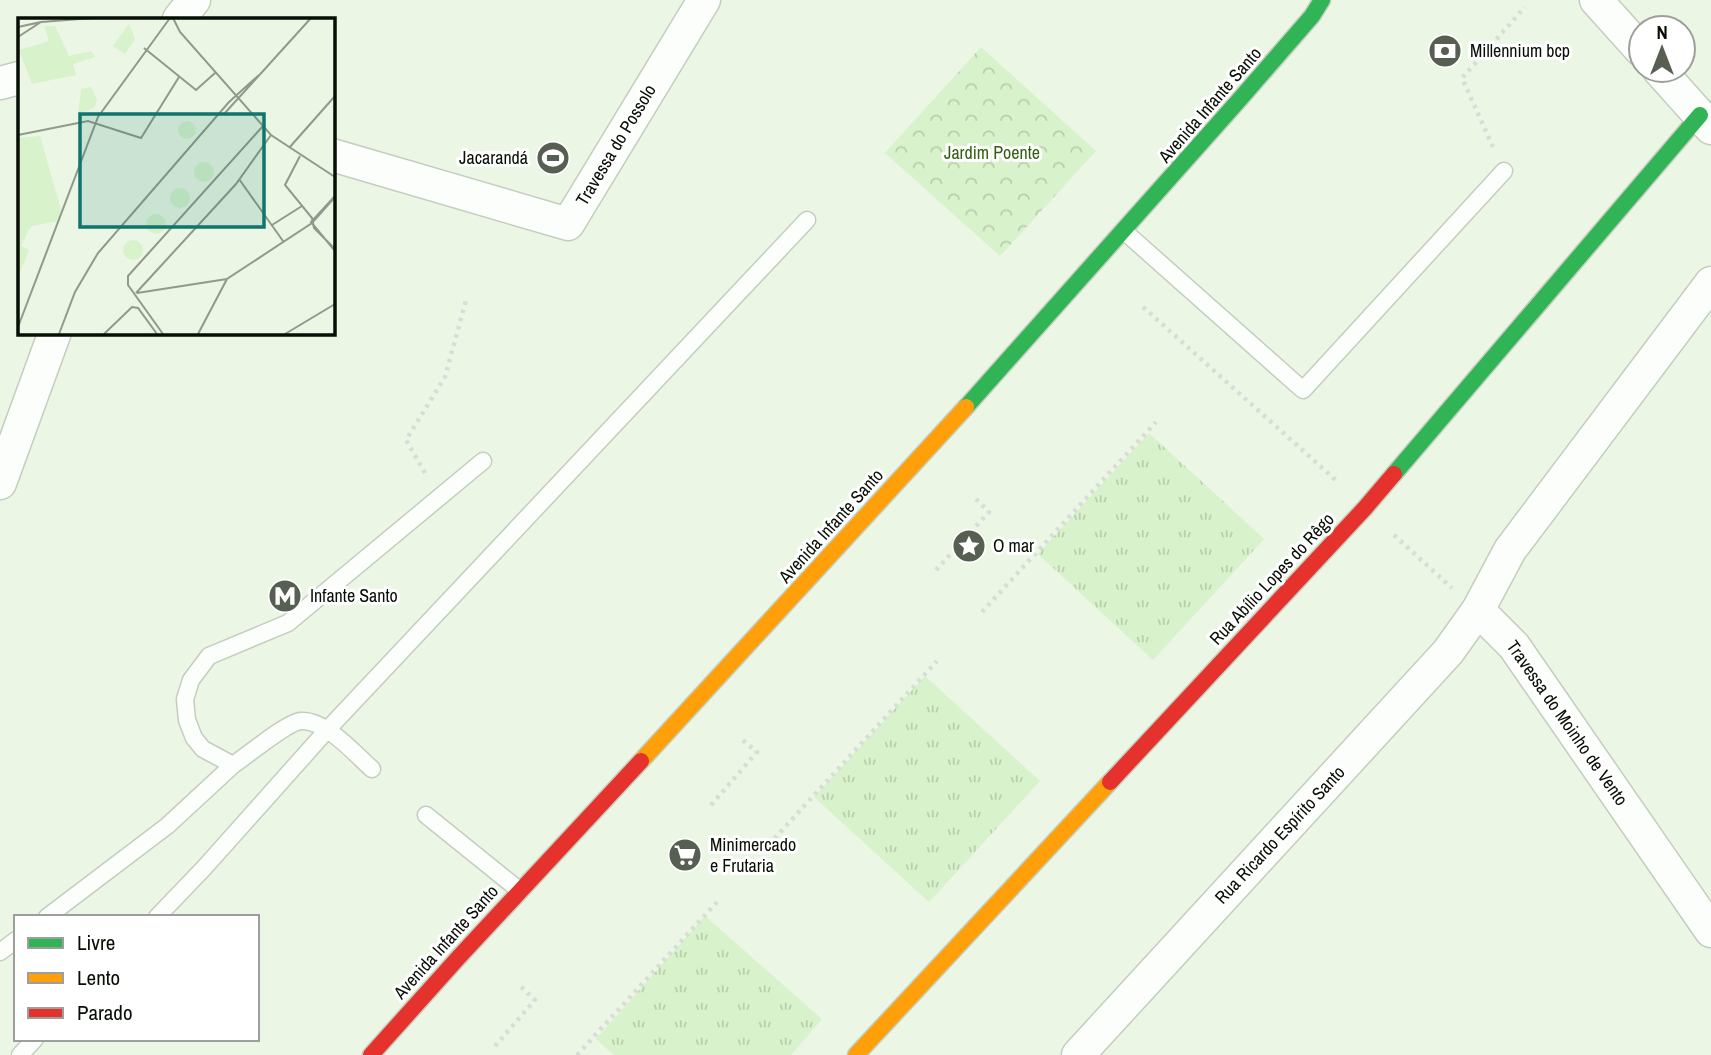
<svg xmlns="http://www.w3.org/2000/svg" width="1711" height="1055" font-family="'Archivo Narrow',sans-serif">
<defs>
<pattern id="grass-tufts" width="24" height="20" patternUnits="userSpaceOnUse" patternTransform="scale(1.75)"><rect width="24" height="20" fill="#d8f2cb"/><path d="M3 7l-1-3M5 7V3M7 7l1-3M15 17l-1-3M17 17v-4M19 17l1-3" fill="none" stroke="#b8cead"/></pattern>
<pattern id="forest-crowns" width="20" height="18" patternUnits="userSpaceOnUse" patternTransform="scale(1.75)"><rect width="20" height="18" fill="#d8f2cb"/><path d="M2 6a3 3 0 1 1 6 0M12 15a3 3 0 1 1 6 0" fill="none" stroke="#b8cead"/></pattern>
</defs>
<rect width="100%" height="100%" fill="#ebf6e5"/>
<!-- grass -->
<g fill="url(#grass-tufts)">
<polygon points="1149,433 1264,539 1153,660 1038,554"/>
<polygon points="925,676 1040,781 929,902 814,797"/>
<polygon points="705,916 822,1019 791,1055 614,1055 596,1039"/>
</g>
<!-- forest -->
<polygon fill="url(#forest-crowns)" points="981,47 1096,151 1000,256 885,153"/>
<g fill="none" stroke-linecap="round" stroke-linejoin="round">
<defs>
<g id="lane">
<polyline points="1125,232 1303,390 1504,171"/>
<path d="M372 769C356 755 325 719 301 721 287 722 247 756 233 765L203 749 194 738 187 720 185 699 191 680 209 656 288 623 483 461"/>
<polyline points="426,815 519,890"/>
<polyline points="47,917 167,826 233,765"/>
<polyline points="157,917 204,868 328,729 807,220"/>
<polyline points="0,952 16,940"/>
<polyline points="20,1055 35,1039"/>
</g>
<g id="street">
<polyline points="1596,0 1641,50"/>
<polyline points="179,19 194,0"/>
<polyline points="1659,70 1711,128"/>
<polyline points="0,83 19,78"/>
<polyline points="332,155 568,224 704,0"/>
<polyline points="0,483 55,332"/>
<polyline points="1478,610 1514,646 1711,931"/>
<polyline points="1078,1055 1448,652 1478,610 1510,550 1711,283"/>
</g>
<g id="fast">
<polyline points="966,407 1240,99 1312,16 1322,0"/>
<polyline points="1394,474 1700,115"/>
</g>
<g id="slow">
<polyline points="641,761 966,407"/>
<polyline points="856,1055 1110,782"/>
</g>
<g id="jam">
<polyline points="1110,782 1365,508 1394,474"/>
<polyline points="371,1055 458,958 641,761"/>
</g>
</defs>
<!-- lane casing -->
<use href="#lane" stroke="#c4cdbf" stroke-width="19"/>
<!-- street casing -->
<use href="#street" stroke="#c4cdbf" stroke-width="35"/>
<!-- fast casing -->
<use href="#fast" stroke="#c4cdbf" stroke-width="19"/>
<!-- slow casing -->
<use href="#slow" stroke="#c4cdbf" stroke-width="19"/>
<!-- jam casing -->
<use href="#jam" stroke="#c4cdbf" stroke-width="19"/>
<!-- path -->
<g stroke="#d9dcd7" stroke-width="4.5" stroke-dasharray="3.5 5" stroke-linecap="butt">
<polyline points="1493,147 1462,78 1525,7"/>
<polyline points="1143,307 1338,482"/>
<polyline points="425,473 406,440 445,377 466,300"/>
<polyline points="1394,535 1452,588"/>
<polyline points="936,570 989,512 975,498"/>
<polyline points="982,612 1156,422"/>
<polyline points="711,805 757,752 740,738"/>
<polyline points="763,851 937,661"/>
<polyline points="495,1046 535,1000 519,985"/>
<polyline points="577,1055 718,901"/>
</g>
<!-- lane -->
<use href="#lane" stroke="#fcfefb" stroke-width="16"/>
<!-- street -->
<use href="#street" stroke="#fcfefb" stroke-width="32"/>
<!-- fast -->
<use href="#fast" stroke="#30b455" stroke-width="16"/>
<!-- slow -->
<use href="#slow" stroke="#ff9f0a" stroke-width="16"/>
<!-- jam -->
<use href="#jam" stroke="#e5322d" stroke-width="16"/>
</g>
<!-- icons -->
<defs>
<symbol id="bank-disc" viewBox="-11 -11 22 22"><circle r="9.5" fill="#575f53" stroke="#fff"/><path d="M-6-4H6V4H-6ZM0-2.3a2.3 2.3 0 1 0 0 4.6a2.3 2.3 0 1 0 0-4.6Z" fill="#fff"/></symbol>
<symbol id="stadium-disc" viewBox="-11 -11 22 22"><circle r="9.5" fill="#575f53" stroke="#fff"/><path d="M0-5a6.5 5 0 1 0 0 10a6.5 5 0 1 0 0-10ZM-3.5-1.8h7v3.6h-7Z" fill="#fff"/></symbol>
<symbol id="sight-disc" viewBox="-11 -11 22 22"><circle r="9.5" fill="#575f53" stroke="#fff"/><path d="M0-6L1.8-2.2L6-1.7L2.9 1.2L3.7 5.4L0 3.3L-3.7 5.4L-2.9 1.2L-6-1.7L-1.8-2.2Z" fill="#fff"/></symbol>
<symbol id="metro-disc" viewBox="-11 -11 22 22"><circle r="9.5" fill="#575f53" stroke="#fff"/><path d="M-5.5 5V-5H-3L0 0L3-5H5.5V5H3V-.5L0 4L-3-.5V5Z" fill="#fff"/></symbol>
<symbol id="supermarket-disc" viewBox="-11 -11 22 22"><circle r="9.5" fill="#575f53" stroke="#fff"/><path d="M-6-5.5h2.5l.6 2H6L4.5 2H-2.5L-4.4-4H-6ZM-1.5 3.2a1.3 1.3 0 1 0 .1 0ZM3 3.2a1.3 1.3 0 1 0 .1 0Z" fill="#fff"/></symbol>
</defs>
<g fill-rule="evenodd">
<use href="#bank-disc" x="1426" y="32" width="38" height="38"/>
<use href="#stadium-disc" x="534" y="139" width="38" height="38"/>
<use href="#sight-disc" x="950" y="527" width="38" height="38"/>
<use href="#metro-disc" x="266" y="577" width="38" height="38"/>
<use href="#supermarket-disc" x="666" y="836" width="38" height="38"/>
</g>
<g text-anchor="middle" stroke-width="6" stroke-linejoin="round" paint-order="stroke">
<!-- poi labels -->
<g font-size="18" fill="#070e04" stroke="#fff" text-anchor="start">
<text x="1470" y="57">Millennium bcp</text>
<text x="528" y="164" text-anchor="end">Jacarandá</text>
<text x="993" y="552">O mar</text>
<text x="310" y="602">Infante Santo</text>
<text x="710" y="851">Minimercado<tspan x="710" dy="21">e Frutaria</tspan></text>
</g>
<!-- street labels -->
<g font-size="18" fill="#070e04" stroke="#fff">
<text transform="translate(1210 105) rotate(-49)" y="6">Avenida Infante Santo</text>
<text transform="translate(616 145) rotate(-59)" y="6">Travessa do Possolo</text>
<text transform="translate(831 526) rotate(-48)" y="6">Avenida Infante Santo</text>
<text transform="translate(1272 579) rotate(-47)" y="6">Rua Abílio Lopes do Rêgo</text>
<text transform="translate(1567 723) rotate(55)" y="6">Travessa do Moinho de Vento</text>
<text transform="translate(1280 835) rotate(-47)" y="6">Rua Ricardo Espírito Santo</text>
<text transform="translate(446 942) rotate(-48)" y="6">Avenida Infante Santo</text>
</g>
<!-- park labels -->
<g font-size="18" fill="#335f0e" stroke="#fff">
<text x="992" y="159">Jardim Poente</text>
</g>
</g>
<!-- overview -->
<g transform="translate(18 18)">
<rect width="317" height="317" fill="#ebf6e5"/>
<path d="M26 8H37L51 38 73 33 77 39 55 46 58 57 14 66 1 32 31 23ZM176 154a10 10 0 1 1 20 0a10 10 0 1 1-20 0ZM152 180a10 10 0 1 1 20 0a10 10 0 1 1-20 0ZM128 206a10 10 0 1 1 20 0a10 10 0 1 1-20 0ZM105 232a10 10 0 1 1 20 0a10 10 0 1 1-20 0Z" fill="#d8f2cb"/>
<path d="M160 112a9 9 0 1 1 18 0a9 9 0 1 1-18 0ZM22 118 43 192 40 203 14 208 10 213 3 228 11 232 0 259V120Z" fill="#d8f2cb"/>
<path d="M111 6 117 21 107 36 95 28ZM73 69 79 82 76 90 60 96 63 71Z" fill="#d8f2cb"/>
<path fill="none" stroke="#90998b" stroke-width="2" d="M155 0 162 14 253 117 317 159M0 9 23 4M0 19 23 4 75 0M126 30 178 72 197 55M206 96 293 0M0 117 70 103 123 120 161 59M271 130 317 78M282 138 267 167 294 200 296 210 317 231M221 161 265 223M317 178 293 204 317 233M254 207 284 188M118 275 218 166 253 117M119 275 209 261M0 309 80 99 152 0M41 316 57 274 80 235 211 84 241 57M86 316 114 289 120 290 139 316M145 316 110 267V258L245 108M180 316 209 261 294 205 317 179M267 316 317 286"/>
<path fill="#0f766e" fill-opacity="0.15" stroke="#0f766e" stroke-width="3.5" d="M62 96H246V209H62Z"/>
<rect width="317" height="317" fill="none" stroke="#070e04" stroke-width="3.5"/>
</g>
<!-- legend -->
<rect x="14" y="915" width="245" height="126" fill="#ffffff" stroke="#9c9f9b" stroke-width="2"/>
<rect x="28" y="938" width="35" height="10" fill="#30b455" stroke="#9c9f9b" stroke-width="2"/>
<text x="77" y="950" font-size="21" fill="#070e04">Livre</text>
<rect x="28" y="973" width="35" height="10" fill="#ff9f0a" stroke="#9c9f9b" stroke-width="2"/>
<text x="77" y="985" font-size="21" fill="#070e04">Lento</text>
<rect x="28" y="1008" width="35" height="10" fill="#e5322d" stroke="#9c9f9b" stroke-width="2"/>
<text x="77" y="1020" font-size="21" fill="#070e04">Parado</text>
<!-- north arrow -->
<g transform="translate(1662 49)"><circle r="33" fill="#ffffff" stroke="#9c9f9b" stroke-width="2"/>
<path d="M0-5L12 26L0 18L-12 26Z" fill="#575f53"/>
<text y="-10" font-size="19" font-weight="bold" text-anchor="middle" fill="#070e04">N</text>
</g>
</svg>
